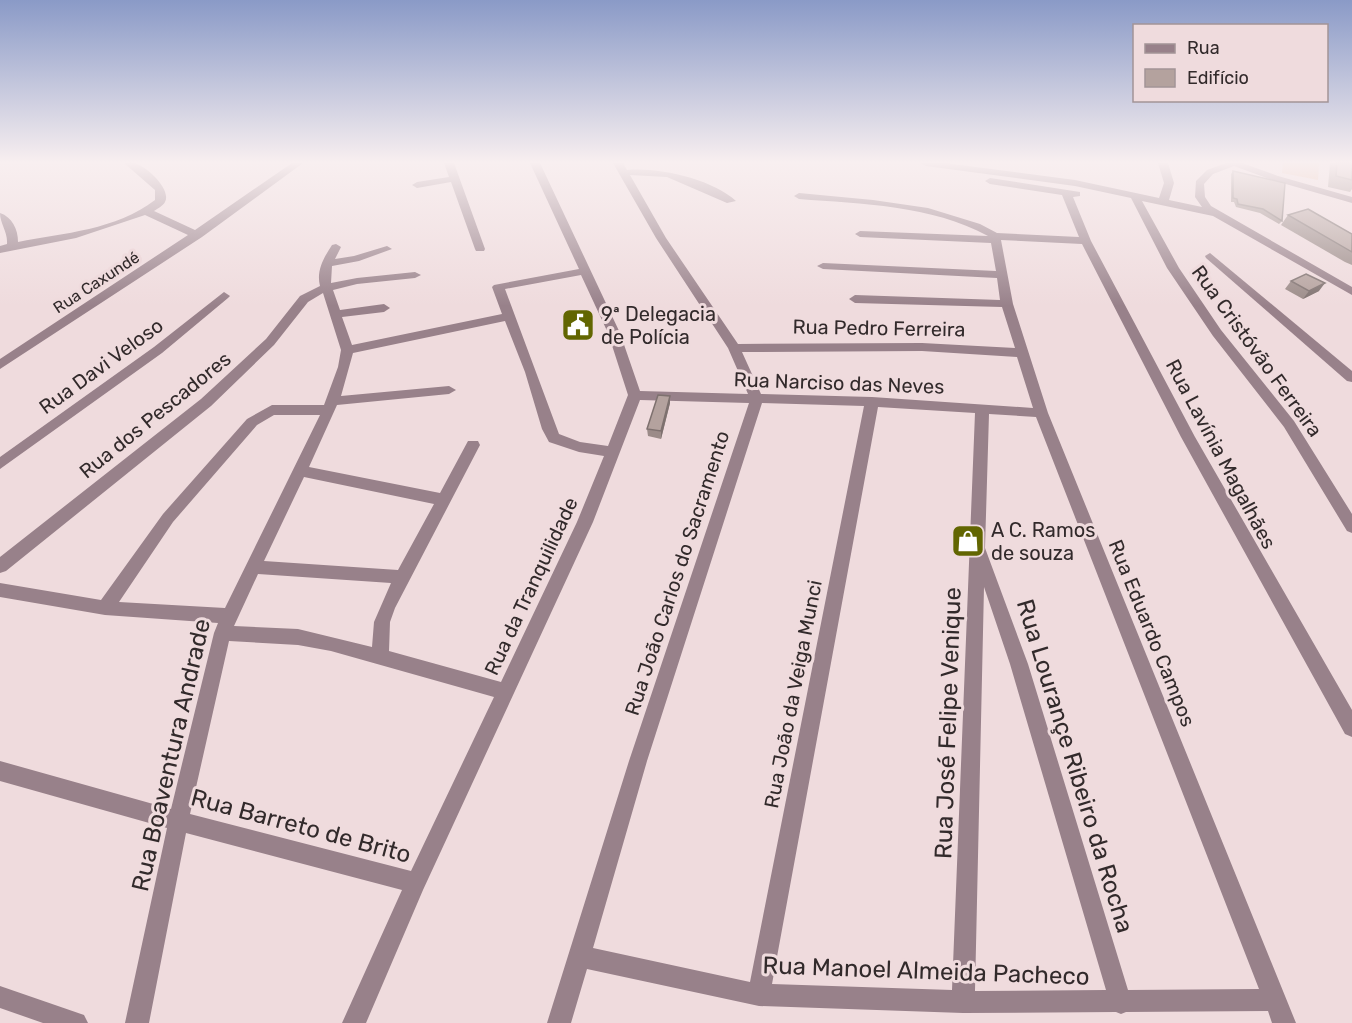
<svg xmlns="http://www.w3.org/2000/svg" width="1352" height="1023" font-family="Rubik,sans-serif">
<rect width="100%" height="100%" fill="#efdbdd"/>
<!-- green -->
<polygon fill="#e9ba9e" points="1283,163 1319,163 1318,180 1282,173"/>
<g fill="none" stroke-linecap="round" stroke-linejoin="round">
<!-- minor -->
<g fill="#98818a" fill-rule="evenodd">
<path d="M124 163C126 163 133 162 134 163 145 165 172 189 165 202 163 206 157 209 154 211L195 230 292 163H303L202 237 0 369V359L188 235 145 215 76 238 0 253V246L7 244C8 232 0 224 0 213 12 217 18 229 18 242 64 233 116 230 155 200V190Z"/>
<polygon points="444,163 454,163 485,249 484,251 476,251 475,249 451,182 417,188 412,185 417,182 449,177"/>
<path d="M530 163H540L620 333 640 391 748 394 728 348 656 238 613 163H623L627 170C659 167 712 179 736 201L727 203 667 177 630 175 666 238 738 344 922 343 1015 348 1002 307 855 303 849 299 855 295 1000 300 997 278 823 269 817 266 823 263 996 271 991 243 860 237 855 234 860 231 988 236C931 205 862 204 799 199L794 196 799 193 873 200 928 208 980 224 997 233 1079 237 1062 195 990 184 985 181 990 178 1080 192V196L1073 197 1091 241 1195 437 1352 710V737L1345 734 1181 437 1082 244 1001 240 1013 304 1048 413 1296 1023H1272L1268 1011 1126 1012 1121 1014 1116 1012 963 1013 759 1006 587 969 571 1023H547L629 761 749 403 640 400 593 522 423 890 366 1023H342L402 890 186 833 149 1023H125L167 828 0 781V761L171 809 214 633 218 623 105 615 0 597V583L101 600 163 514 247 419 272 405H324L338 367 341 350 323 293 308 302 274 345 211 406 6 571 0 573V557L201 399 266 339 300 296 320 286C316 271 324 257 332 245L336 244 341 247 335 259 354 256 387 246 392 249 359 261 332 266 331 283 357 278 415 272 421 275 415 278 357 284 333 290 340 310 384 304 390 308 384 312 342 317 352 345 502 314 492 287 494 285 579 269ZM581 275 608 333 628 395 608 446 580 442 559 434 505 289ZM505 321 525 372 542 429 549 442 579 452 604 456 577 522 501 682 389 651 390 622 395 608 480 445 478 441H468L440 493 309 467 337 405 449 394 456 390 449 386 341 396 353 353ZM922 351 1017 357 1033 408 872 397 761 394 742 352ZM762 403 864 406 750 982 593 948 647 761ZM878 407 975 413 952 990 772 984ZM989 414 1036 417 1259 989 1128 990 1028 664 985 548ZM274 415H320L225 608 119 602 173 522 257 425ZM304 477 434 504 398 570 264 561ZM258 574 391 583 374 622 372 647 298 629 234 626ZM984 587 1010 664 1106 990 975 991ZM229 641 298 645 331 651 494 697 411 871 190 814Z"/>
<polygon points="921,163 945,163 1075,180 1159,198 1164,183 1158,163 1168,163 1174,183 1169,200 1202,207 1195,197 1196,181 1207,170 1226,163 1242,163 1278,176 1352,197 1352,203 1272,180 1234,166 1213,174 1204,184 1205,197 1211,206 1352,287 1352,295 1213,216 1142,201 1179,268 1221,330 1294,421 1352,514 1352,533 1347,531 1284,427 1213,336 1167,268 1131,198 1075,186 926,166"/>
<polygon points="1210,253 1352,371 1352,382 1347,381 1206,258 1205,256"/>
<polygon points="224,292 230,296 228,298 162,353 0,469 0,457 154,347"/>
<polygon points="0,986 84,1015 88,1023 43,1023 0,1008"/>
</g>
</g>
<!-- wall -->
<g fill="#9b8b88">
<polygon points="1330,163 1352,163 1352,189 1350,192 1328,187"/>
<polygon points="1233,171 1282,221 1279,224 1260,213 1236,207 1234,202 1231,202 1231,174"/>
<polygon points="1288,215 1352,234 1352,265 1345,262 1281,225"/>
<polygon points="1291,281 1319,291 1303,299 1285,289"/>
<polygon points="670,396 670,403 661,439 648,436 647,429"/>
</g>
<!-- shaded-wall -->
<g fill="#7e716f">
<polygon points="1325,283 1319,291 1303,299 1309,291"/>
<polygon points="670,396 670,403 661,439 661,431"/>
</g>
<!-- building -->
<g fill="#b4a29e" stroke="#7e716f" stroke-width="1.5">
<polygon points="1337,163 1352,163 1352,180 1336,176"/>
<polygon points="1233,171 1285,183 1282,221 1263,209 1238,204 1237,199 1233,198"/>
<polygon points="1308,209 1352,234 1352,252 1288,215"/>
<polygon points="1306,274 1325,283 1309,291 1291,281"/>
<polygon points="658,395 670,396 661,431 647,429"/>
</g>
<!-- sky -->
<linearGradient id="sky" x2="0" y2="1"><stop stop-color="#8a9ac7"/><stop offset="0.53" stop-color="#f8eff0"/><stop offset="1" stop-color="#f8eff0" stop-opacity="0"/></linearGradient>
<rect width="1352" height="306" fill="url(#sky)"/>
<!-- icons -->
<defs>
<symbol id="civic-square" viewBox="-11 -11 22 22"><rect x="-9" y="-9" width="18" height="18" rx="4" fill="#626601" stroke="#efdbdd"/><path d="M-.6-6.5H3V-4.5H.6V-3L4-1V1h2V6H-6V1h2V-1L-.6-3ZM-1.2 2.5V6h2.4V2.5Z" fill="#fff"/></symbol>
<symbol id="shop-square" viewBox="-11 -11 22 22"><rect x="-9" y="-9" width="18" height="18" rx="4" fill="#626601" stroke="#efdbdd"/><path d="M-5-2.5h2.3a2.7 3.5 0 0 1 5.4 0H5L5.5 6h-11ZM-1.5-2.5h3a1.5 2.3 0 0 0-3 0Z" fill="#fff"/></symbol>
</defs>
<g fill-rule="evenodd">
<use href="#civic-square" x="559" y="306" width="38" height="38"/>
<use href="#shop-square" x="949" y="522" width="38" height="38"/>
</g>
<g text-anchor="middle" stroke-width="6" stroke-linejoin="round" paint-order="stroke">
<!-- far-street labels -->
<g font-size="16" fill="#322a2b" stroke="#efdbdd">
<text transform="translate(96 282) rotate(-33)" y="6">Rua Caxundé</text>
</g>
<!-- poi labels -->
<g font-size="20" fill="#322a2b" stroke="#efdbdd" text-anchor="start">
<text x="601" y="321">9ª Delegacia<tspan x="601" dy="23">de Polícia</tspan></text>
<text x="991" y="537">A C. Ramos<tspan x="991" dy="23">de souza</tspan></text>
</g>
<!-- street labels -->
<g font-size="20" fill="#322a2b" stroke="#efdbdd">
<text transform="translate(879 328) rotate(1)" y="7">Rua Pedro Ferreira</text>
<text transform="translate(1257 351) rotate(54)" y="7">Rua Cristóvão Ferreira</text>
<text transform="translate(101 366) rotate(-36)" y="7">Rua Davi Veloso</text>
<text transform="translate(839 383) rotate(2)" y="7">Rua Narciso das Neves</text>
<text transform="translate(155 415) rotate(-39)" y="7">Rua dos Pescadores</text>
<text transform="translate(1221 454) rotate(62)" y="7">Rua Lavínia Magalhães</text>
<text transform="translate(677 573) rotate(-72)" y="7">Rua João Carlos do Sacramento</text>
<text transform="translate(531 586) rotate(-65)" y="7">Rua da Tranquilidade</text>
<text transform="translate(1152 633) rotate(68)" y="7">Rua Eduardo Campos</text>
<text transform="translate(793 694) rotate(-79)" y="7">Rua João da Veiga Munci</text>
</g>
<!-- near-street labels -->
<g font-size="24" fill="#322a2b" stroke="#efdbdd">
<text transform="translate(948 723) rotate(-88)" y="8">Rua José Felipe Venique</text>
<text transform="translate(171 755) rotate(-77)" y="8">Rua Boaventura Andrade</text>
<text transform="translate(1075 766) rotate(73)" y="8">Rua Lourançe Ribeiro da Rocha</text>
<text transform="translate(301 826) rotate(15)" y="8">Rua Barreto de Brito</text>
<text transform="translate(926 971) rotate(2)" y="8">Rua Manoel Almeida Pacheco</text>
</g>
</g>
<!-- legend -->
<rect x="1133" y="24" width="195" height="78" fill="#efdbdd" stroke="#a39496" stroke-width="1.5"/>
<rect x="1145" y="44" width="30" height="9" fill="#98818a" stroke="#a39496" stroke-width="1.5"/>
<text x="1187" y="54" font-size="18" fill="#322a2b">Rua</text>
<rect x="1145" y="69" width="30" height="18" fill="#b4a29e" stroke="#a39496" stroke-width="1.5"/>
<text x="1187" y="84" font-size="18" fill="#322a2b">Edifício</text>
</svg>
